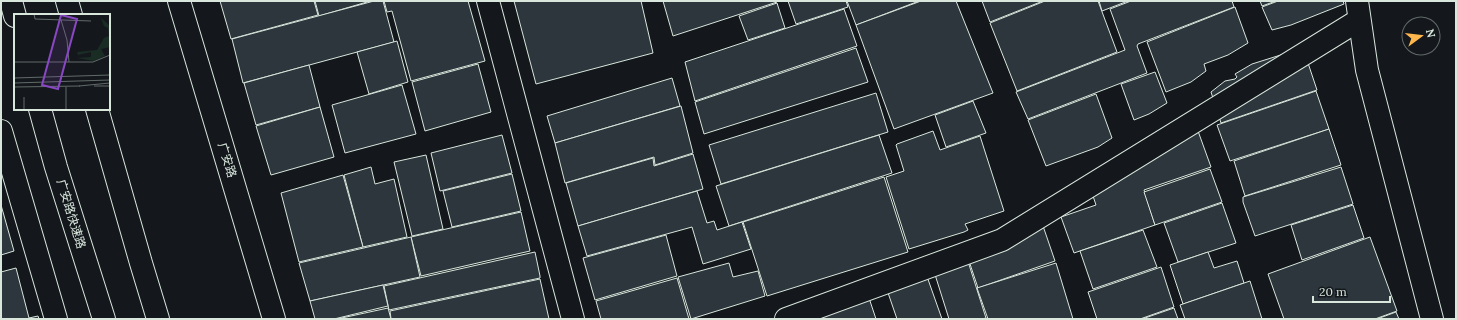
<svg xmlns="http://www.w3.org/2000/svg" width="1457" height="320" font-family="Lora,'Noto Sans SC',serif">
<rect width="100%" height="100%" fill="#14181c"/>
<!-- building -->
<g fill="#2c363c" stroke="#d8e6dc">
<polygon points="220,1 314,1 318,15 231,39"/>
<polygon points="315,1 366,1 367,2 319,16"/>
<polygon points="374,1 383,1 394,42 243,83 232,39"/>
<polygon points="384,1 468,1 485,61 411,81 392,11 387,12"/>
<polygon points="514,1 641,1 653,53 536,84"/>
<polygon points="663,1 776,1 777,2 673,36"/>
<polygon points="788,1 846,1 848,7 796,24"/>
<polygon points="847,1 919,1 856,25"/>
<polygon points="921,1 956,1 993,93 894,129 856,25"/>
<polygon points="982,1 1043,1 990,22"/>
<polygon points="1045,1 1098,1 1117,52 1017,91 990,23"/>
<polygon points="1099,1 1128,1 1102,11"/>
<polygon points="1131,1 1232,1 1234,7 1138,44 1137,46 1147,73 1028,119 1016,92 1125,50 1110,9"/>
<polygon points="1260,1 1276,1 1262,6"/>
<polygon points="1278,1 1343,1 1344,4 1291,25 1272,30 1262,7"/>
<polygon points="777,3 785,28 748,40 739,16"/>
<polygon points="1235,7 1248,43 1228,55 1204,64 1206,71 1191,82 1166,92 1147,42"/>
<polygon points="844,9 857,46 695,101 685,62"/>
<polygon points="397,41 408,82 369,94 357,52"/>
<polygon points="856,48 868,82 704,134 695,102"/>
<polygon points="1303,48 1317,90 1221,123 1211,92 1225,81 1235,79 1237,77 1235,74 1252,64"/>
<polygon points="478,64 491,112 425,131 412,82"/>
<polygon points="309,65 320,107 256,125 244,83"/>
<polygon points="1155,72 1167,103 1149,114 1134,120 1121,84"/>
<polygon points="672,78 680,106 555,143 547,116"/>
<polygon points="402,85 416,134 345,153 332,105"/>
<polygon points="1316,91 1329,129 1230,161 1217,125"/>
<polygon points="876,93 888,132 721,184 709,145"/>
<polygon points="1096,94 1112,138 1098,147 1046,166 1028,120"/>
<polygon points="973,101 986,133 946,147 935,115"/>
<polygon points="681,106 693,153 655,165 654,157 565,183 555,143"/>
<polygon points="320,107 334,157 271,175 256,126"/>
<polygon points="1329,129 1341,165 1245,196 1234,161"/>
<polygon points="933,131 940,150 980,136 1004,211 965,224 968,230 964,232 909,249 886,177 904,171 896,145 897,144"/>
<polygon points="1198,131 1211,167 1144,190 1155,225 1074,253 1061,217 1096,205 1087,178"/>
<polygon points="502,135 512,173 440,191 431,153"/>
<polygon points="879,135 892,173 729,226 716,186"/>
<polygon points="693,154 703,189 578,226 566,183 653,158 654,166"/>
<polygon points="426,155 443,229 412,236 394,162"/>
<polygon points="371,167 375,184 394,179 407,237 363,247 344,175"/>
<polygon points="1341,167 1353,204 1255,236 1243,202 1243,197"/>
<polygon points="1210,169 1222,202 1155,225 1144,192"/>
<polygon points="512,174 521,211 452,227 443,191"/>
<polygon points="343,175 363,247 299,262 281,193"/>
<polygon points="884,177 908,252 767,296 743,222"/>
<polygon points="697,191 707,223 714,221 717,230 742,222 751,249 703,264 692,227 587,256 578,226"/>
<polygon points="1222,203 1236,243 1178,262 1164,223"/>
<polygon points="1,205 14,251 1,255"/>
<polygon points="1353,205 1364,238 1302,260 1291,225"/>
<polygon points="521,212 530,251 421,276 411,237"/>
<polygon points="1042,223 1055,261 978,288 966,252"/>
<polygon points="1143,230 1157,267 1093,289 1080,251"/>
<polygon points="666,235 677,276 595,300 583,258"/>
<polygon points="411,237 420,277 310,301 299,263"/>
<polygon points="1370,237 1397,311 1375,319 1284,319 1268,274"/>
<polygon points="535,252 540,276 540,278 389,310 384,286"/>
<polygon points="965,252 986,318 982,319 949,319 932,265"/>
<polygon points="1208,252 1214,268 1237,261 1244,283 1183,304 1170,265"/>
<polygon points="729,263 733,277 758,271 765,296 691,319 678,277"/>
<polygon points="1056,263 1073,319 988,319 977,288"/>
<polygon points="1161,267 1174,307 1140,319 1097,319 1088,292"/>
<polygon points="16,268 29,318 38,316 39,319 1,319 1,272"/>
<polygon points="924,268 942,319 897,319 885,284"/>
<polygon points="677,278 689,319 601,319 596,301"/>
<polygon points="540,279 549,319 391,319 390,311"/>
<polygon points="1250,281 1262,319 1185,319 1180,305"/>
<polygon points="383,285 388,306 334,319 315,319 310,301"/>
<polygon points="865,286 876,319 804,319"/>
<polygon points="388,308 391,319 337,319"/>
<polygon points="1174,308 1178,319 1142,319"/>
<polygon points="1396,312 1399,319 1377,319"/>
</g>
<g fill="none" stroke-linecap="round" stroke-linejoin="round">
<defs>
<g id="street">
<polyline points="488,1 573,319"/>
<polyline points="1357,1 1367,70 1432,319"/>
<polyline points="786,319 1002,240 1359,20"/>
</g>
<g id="secondary">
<polyline points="179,1 274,319"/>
<polyline points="1,131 56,319"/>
</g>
<g id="highway">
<polyline points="11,1 15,16"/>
<polyline points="67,1 71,15"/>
<polyline points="40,109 56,167 104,319"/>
<polyline points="97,109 141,263 158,319"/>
</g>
</defs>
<!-- street casing -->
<use href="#street" stroke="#d8e6dc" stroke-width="24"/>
<!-- secondary casing -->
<use href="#secondary" stroke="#d8e6dc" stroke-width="24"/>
<!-- highway casing -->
<use href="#highway" stroke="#d8e6dc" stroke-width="24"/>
<!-- street -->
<use href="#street" stroke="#14181c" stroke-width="22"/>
<!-- secondary -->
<use href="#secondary" stroke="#14181c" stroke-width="22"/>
<!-- highway -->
<use href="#highway" stroke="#14181c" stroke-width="22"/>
</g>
<g text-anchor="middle" stroke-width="3" stroke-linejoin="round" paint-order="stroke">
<!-- street labels -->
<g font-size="12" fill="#d8e6dc" stroke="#14181c">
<text transform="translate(227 160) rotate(73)" y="4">广安路</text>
<text transform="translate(71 214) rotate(73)" y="4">广安路快速路</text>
</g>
</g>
<!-- overview -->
<g transform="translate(14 14)">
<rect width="96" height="96" fill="#14181c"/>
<path d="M87 4 96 12V33L87 35 91 42 80 47 63 44 77 43V38L64 41 63 38 83 36 90 24 95 22 94 14 90 12Z" fill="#1a2d24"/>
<path fill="none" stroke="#626a69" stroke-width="1" d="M20 0 21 5 77 7M47 6 53 26 55 48M0 48H79L96 41M0 64 96 61M0 69 96 66M65 72 96 69M80 72H96M0 73 66 72M52 73V96M10 83V96"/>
<path fill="#8948c3" fill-opacity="0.15" stroke="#8948c3" stroke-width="2" d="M47 1 63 5 44 75 28 71Z"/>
<rect width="96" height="96" fill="none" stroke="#d8e6dc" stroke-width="2"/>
</g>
<!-- border -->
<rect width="1457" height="320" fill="none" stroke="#d8e6dc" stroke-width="4"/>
<!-- north arrow -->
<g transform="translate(1421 36) rotate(75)"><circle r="19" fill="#14181c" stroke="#626a69"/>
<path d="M0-3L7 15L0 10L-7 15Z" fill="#ffb74d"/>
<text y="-6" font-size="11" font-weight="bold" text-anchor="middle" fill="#d8e6dc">N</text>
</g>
<!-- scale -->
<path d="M1313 296v6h77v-6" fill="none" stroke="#d8e6dc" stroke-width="2"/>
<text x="1319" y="296" font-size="12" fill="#d8e6dc" stroke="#14181c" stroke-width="3" paint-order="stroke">20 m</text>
</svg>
